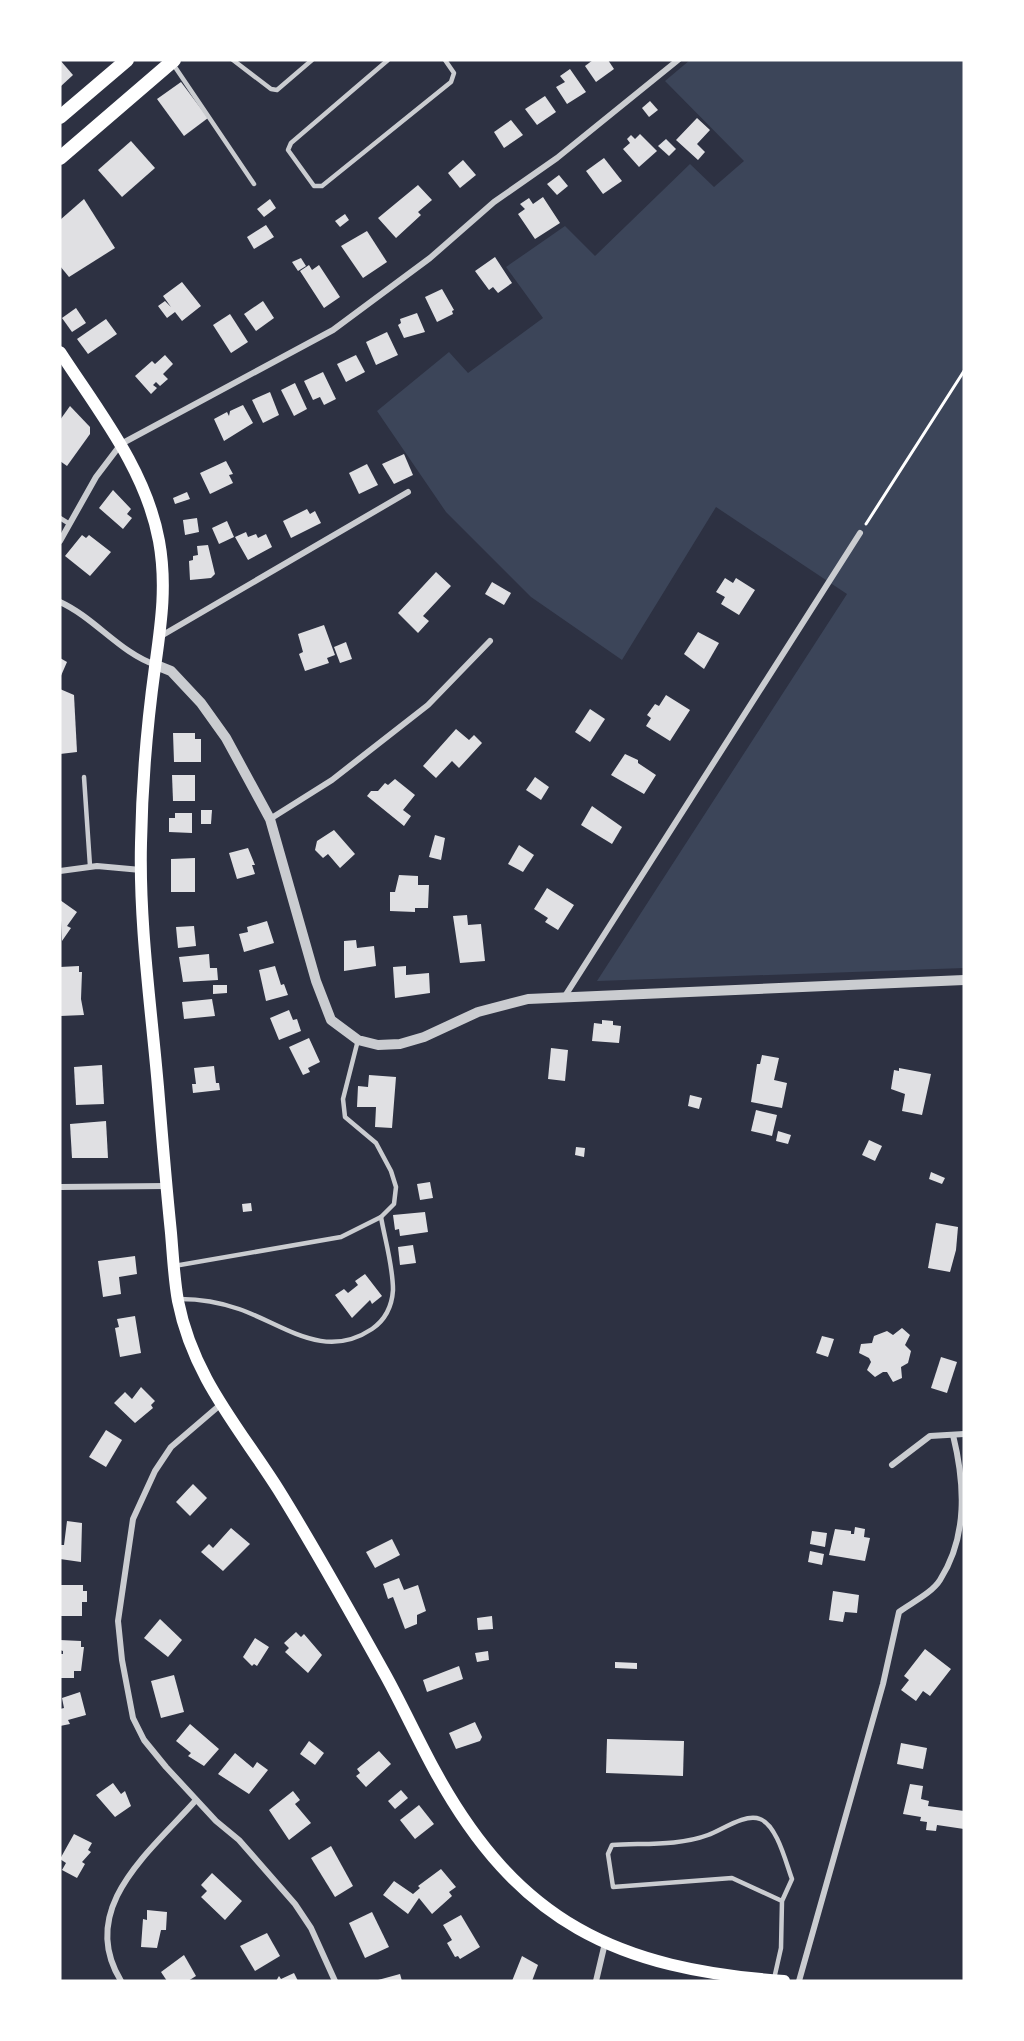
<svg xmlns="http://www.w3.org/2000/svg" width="1024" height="2041" font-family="Manrope,sans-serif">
<rect width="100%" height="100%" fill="#2d3142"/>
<!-- green -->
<polygon fill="#3c4559" points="690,60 964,60 964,968 597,981 847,594 716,507 622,660 531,597 446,512 377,411 449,352 468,373 543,318 506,267 565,226 595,256 690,164 714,187 744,161 665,81"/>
<!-- building -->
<g fill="#e0e0e3">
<polygon points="60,60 73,75 60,87"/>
<polygon points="593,60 608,60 614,69 596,82 585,66"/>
<polygon points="570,69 586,92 567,104 556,87 565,82 560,76"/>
<polygon points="181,82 208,118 184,136 157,99"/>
<polygon points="545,96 556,112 537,125 525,109"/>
<polygon points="650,101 658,110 649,117 642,108"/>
<polygon points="697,118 710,130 697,144 705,152 698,160 676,140"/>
<polygon points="511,120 523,135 504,148 494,132"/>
<polygon points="640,134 657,151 639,167 623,149 630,143 627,139 631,135 635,139"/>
<polygon points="666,139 676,149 669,156 658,146"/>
<polygon points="131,141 155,168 122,197 98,170"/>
<polygon points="604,158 622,181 603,194 586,171"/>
<polygon points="463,160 476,175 460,188 448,173"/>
<polygon points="559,175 568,186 557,195 547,184"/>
<polygon points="418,185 432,200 418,212 421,215 396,238 378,218"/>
<polygon points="543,197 560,223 535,239 518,214 525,209 520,204 529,198 533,204"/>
<polygon points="84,199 115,248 69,277 60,266 60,220"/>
<polygon points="270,199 276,208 264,217 257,209"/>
<polygon points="345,214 349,220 340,227 335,221"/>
<polygon points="266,225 274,237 254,249 247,237"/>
<polygon points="367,231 387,262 363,278 341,246"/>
<polygon points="495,257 512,283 498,293 493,287 489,290 475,271"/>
<polygon points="301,258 306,266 298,271 292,262"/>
<polygon points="309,265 312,270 319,265 340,297 324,308 300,271"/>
<polygon points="182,282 201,306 182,321 175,312 167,318 158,306 165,301 171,307 163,296"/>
<polygon points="442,289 454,310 452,311 453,314 437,322 425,297"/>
<polygon points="263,301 274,318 256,331 244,314"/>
<polygon points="76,308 86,323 72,332 62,318"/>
<polygon points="417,313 425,332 404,338 398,325 401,323 400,319"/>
<polygon points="230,314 248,342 231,353 213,325"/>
<polygon points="106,319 117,334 88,354 77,339"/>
<polygon points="387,332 398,355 376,365 366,342"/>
<polygon points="165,355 173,364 163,374 168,379 160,386 156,382 153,385 157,388 151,394 135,376 152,361 155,364"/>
<polygon points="356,355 365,372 346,382 337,364"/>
<polygon points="323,372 336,399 324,405 320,397 313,400 304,381"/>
<polygon points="295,383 307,409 294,416 281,390"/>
<polygon points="270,392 279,415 263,423 252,400"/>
<polygon points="243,405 253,423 224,441 214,419 227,412 229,416 230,411"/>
<polygon points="70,406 90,427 90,434 67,466 60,461 60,420"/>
<polygon points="404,454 413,475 394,484 382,464"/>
<polygon points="226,461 233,474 229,475 233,483 210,494 200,473"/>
<polygon points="367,464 378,485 359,494 349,473"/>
<polygon points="113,490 131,509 127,514 132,518 123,529 99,508"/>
<polygon points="187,492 190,499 175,504 173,498"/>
<polygon points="307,509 310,514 315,511 321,523 291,538 283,521"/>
<polygon points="197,518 199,532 185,535 183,520"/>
<polygon points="227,521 234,537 219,544 212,528"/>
<polygon points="246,532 248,537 256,534 258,538 266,534 272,547 248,560 235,537"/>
<polygon points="82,535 86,538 89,535 111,552 90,576 65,556"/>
<polygon points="208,545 215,574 211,578 190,580 189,561 193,560 193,556 198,555 197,546"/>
<polygon points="436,572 451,586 423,616 429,621 418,633 398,613"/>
<polygon points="725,578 733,583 736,578 755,590 739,615 721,604 725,597 716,592"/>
<polygon points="492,582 511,593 504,605 485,594"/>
<polygon points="324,625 335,655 327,658 329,663 305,671 299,654 303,652 298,634"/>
<polygon points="698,632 719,643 704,669 684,654"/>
<polygon points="346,642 352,659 340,663 334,647"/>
<polygon points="60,658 67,662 60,678"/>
<polygon points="60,689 74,695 77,752 60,754"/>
<polygon points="666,695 690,710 670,741 646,726 651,718 647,715 655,704 659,706"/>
<polygon points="590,709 605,719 590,742 575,732"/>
<polygon points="456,729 469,740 474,735 482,743 459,768 452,761 436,778 423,766"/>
<polygon points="173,733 195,733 195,739 201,739 201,762 174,762"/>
<polygon points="625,754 638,760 638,763 656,775 644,794 611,775"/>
<polygon points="172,775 195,775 195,801 173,801"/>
<polygon points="535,777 549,787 541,800 526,790"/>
<polygon points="395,779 415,795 403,810 411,816 404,826 367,796 371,791 378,791 385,783 388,785"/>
<polygon points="592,806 622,827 612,844 581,825"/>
<polygon points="201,810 212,810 211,824 201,824"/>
<polygon points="175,813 192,813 192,833 169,832 169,818 175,818"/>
<polygon points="334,830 355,854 340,868 328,854 323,858 315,850 317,841"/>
<polygon points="435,835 445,838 441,860 429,857"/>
<polygon points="519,845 534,855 523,872 508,864"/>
<polygon points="248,848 255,865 252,865 255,874 237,879 229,853"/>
<polygon points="195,858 195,892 171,892 171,859"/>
<polygon points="399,875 418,876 418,885 429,885 428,908 415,908 415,912 390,911 390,892 395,892"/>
<polygon points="547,888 574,905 558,930 545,922 548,918 534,909"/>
<polygon points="60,900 77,912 67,926 71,928 62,941"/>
<polygon points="467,915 468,925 481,924 485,961 460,963 453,916"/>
<polygon points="267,921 274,943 244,952 239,934 248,932 247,927"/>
<polygon points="194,926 196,946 178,948 176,927"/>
<polygon points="356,940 357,948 374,946 376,966 344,971 344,941"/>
<polygon points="209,954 210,968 217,968 218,980 183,982 179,957"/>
<polygon points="79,966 79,972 82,972 81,999 84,1015 60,1016 60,967"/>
<polygon points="275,966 281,985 284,984 288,995 266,1001 259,970"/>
<polygon points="406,966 406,975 429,973 430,993 395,998 393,967"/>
<polygon points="213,985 227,985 227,993 213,994"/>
<polygon points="212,999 215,1016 184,1019 182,1002"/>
<polygon points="289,1010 293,1020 297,1019 301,1031 279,1040 270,1018"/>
<polygon points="602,1020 613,1021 613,1025 621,1026 619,1043 592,1041 594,1023 602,1024"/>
<polygon points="309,1038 320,1062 308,1068 310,1072 303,1075 289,1047"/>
<polygon points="551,1048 568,1050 565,1081 548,1079"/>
<polygon points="762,1055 779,1058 774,1080 787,1083 782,1108 751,1102 757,1064 760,1064"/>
<polygon points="102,1065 104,1104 76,1105 74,1067"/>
<polygon points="214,1066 216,1083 219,1083 220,1090 193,1093 192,1084 196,1084 194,1068"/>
<polygon points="899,1068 931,1074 922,1115 902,1111 905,1094 891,1089 894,1070 899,1071"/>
<polygon points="369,1075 396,1077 392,1128 375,1127 376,1107 357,1107 358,1086 368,1087"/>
<polygon points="690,1095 702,1098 699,1109 688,1106"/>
<polygon points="756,1110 777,1115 772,1136 751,1131"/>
<polygon points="106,1121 108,1158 72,1158 70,1124"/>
<polygon points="778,1131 791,1135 788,1144 776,1141"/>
<polygon points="869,1140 882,1146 875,1161 862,1155"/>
<polygon points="576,1147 585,1148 584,1157 575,1155"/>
<polygon points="931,1172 945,1178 942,1184 929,1179"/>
<polygon points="430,1182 433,1198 420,1200 417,1184"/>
<polygon points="251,1203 252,1211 243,1212 242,1204"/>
<polygon points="425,1212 428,1232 400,1236 399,1229 395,1230 393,1215"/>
<polygon points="936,1223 958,1227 956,1250 950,1272 928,1268"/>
<polygon points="413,1245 416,1263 400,1265 398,1247"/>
<polygon points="135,1256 137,1274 119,1277 121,1294 103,1297 98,1261"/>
<polygon points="365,1274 382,1296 372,1304 370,1300 352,1318 335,1295 344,1289 348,1293 358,1285 355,1281"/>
<polygon points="135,1316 141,1353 120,1357 115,1328 119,1327 117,1319"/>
<polygon points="902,1328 910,1335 905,1345 911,1351 908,1363 901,1367 902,1378 893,1382 887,1372 883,1372 875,1377 867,1370 871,1362 869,1358 859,1353 861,1344 872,1343 874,1336 887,1331 893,1335"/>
<polygon points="822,1336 834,1339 828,1357 816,1353"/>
<polygon points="941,1357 957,1362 947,1393 931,1388"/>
<polygon points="141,1387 155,1401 151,1405 153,1408 135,1423 114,1403 125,1392 132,1399"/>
<polygon points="106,1430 122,1440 106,1467 89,1457"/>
<polygon points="193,1484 207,1498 190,1516 176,1502"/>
<polygon points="67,1521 82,1523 81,1562 60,1559 60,1545 64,1545"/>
<polygon points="855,1527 865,1529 864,1537 870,1538 865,1561 829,1555 835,1529 851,1531 851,1534 854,1534"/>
<polygon points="231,1528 250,1544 223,1571 201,1552 209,1544 213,1548"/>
<polygon points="812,1531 827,1533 825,1547 810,1544"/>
<polygon points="392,1539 400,1555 375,1568 366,1552"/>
<polygon points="810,1551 824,1554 822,1565 808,1562"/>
<polygon points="399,1578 404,1590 418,1585 426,1611 417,1615 417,1624 405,1629 393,1597 388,1599 383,1584"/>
<polygon points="61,1585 83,1585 83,1591 87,1591 87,1602 82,1602 82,1616 60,1616"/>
<polygon points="833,1591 859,1595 857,1613 845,1612 843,1622 829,1620"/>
<polygon points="492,1616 493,1629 478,1630 477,1618"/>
<polygon points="160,1619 182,1640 168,1657 144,1638"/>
<polygon points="296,1632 301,1637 304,1634 322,1655 308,1673 285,1652 289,1648 284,1643"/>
<polygon points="255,1638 269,1647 257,1666 254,1664 252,1666 243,1657"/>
<polygon points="60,1640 81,1641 81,1647 84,1647 81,1671 74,1671 74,1678 60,1678 60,1654 63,1654 63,1651 60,1650"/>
<polygon points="925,1649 951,1669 930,1696 923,1691 916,1701 901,1690 909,1680 904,1676"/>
<polygon points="488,1651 489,1660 477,1662 475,1653"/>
<polygon points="615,1662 637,1663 637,1669 615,1668"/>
<polygon points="459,1666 463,1679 427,1692 423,1680"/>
<polygon points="174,1675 184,1712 161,1718 151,1681"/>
<polygon points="80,1692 86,1715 68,1720 70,1724 60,1726 60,1709 64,1708 62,1698"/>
<polygon points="475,1722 482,1737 480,1741 456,1749 449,1733"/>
<polygon points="190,1724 219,1749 204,1766 188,1756 191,1753 176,1741"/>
<polygon points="607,1739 684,1741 683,1776 606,1773"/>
<polygon points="309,1741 324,1753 315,1765 300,1754"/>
<polygon points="901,1743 927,1748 923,1769 897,1764"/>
<polygon points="379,1751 391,1764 366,1787 356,1776 360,1773 357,1769"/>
<polygon points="235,1753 253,1768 257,1762 268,1770 249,1794 218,1774"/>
<polygon points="113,1783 121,1794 125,1791 131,1806 115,1817 96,1795"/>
<polygon points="910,1784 923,1786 921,1799 929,1801 928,1806 964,1811 964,1829 937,1825 936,1831 926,1830 927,1822 920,1821 921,1817 903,1814"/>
<polygon points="401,1790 408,1798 395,1809 388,1801"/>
<polygon points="293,1791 300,1800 295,1804 311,1823 289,1840 269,1810"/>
<polygon points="419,1805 434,1824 415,1839 400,1820"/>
<polygon points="74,1834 92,1843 88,1850 91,1852 82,1862 85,1864 77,1878 62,1870 66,1863 60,1859"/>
<polygon points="331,1846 353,1886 335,1897 311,1858"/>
<polygon points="441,1869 456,1887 449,1892 452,1896 432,1914 419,1898 408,1914 383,1895 394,1881 413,1894 420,1888 418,1886"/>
<polygon points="212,1873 242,1901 225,1920 201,1897 207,1891 201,1885"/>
<polygon points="147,1910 167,1912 166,1930 161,1930 157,1948 141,1947 143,1919 147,1920"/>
<polygon points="372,1912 389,1947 365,1958 349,1923"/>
<polygon points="461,1915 480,1947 460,1959 458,1956 455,1957 447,1943 452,1940 443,1925"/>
<polygon points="267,1933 280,1956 255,1971 240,1946"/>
<polygon points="184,1955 196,1976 188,1981 167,1981 161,1972"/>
<polygon points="522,1956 538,1965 532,1981 512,1981"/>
<polygon points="294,1973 298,1981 276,1981 279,1976 281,1979"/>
<polygon points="400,1974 402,1981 378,1981 378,1980"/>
</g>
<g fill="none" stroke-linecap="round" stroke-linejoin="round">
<!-- path -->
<polyline stroke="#fff" stroke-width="3" points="866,524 964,371"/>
<!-- service -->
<g stroke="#caccd0" stroke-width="4.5">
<polyline points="233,60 271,89 277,90 312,60"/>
<polyline points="388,60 291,143 288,150 314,186 322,186 451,82 454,73 445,60"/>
<polyline points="173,64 254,184"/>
<polyline points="60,518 68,523"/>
<polyline points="84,777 90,866"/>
<polyline points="174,1266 341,1237 381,1217 394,1204 396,1187 391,1171 376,1143 345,1117 343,1099 358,1040"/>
<path d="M180 1299C200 1299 219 1302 239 1309 285 1325 324 1361 372 1329 385 1320 392 1306 393 1290 393 1266 385 1240 381 1217"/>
<path d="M774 1979 781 1948 782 1901 792 1879C786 1863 777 1825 760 1819 745 1813 722 1830 708 1835 679 1846 643 1843 612 1845L608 1854 613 1887 732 1878 782 1901"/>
</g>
<!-- minor -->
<g stroke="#caccd0" stroke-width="6">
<polyline points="60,541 96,477 121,444 333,330 430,258 494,202 557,158 678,60"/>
<path d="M60 602C95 618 120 653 156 665"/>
<polyline points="161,636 408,492"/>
<polyline points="270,819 332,780 428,705 490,641"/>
<polyline points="60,871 97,866 141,870"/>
<polyline points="565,996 860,533"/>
<polyline points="60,1187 166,1186"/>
<polyline points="220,1405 171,1447 155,1471 133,1519 118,1621 122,1660 133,1718 144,1740 166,1767 216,1821 239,1840 295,1904 311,1928 335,1981"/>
<polyline points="892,1465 930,1436 964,1434"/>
<path d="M121 1981C76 1908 151 1851 196 1800"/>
<polyline points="596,1981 605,1943"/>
<path d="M799 1981 883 1684 899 1612C911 1603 932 1593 940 1580 968 1536 965 1484 953 1435"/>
</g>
<!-- tertiary -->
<polyline stroke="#caccd0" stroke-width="10" points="156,665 171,671 201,703 226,738 270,819 316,981 331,1020 358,1040 378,1045 400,1044 424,1037 478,1012 528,999 964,980"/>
<!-- secondary -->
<path stroke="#fff" stroke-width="12" d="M60 352C99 412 146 470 159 541 167 585 161 624 155 667 147 725 142 785 141 843 139 924 151 1006 158 1087 162 1136 166 1184 171 1233 173 1256 174 1279 178 1301 193 1377 238 1426 278 1489 316 1550 351 1613 386 1676 403 1707 418 1740 435 1771 518 1923 617 1969 784 1981"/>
<!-- primary -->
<g stroke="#fff" stroke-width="14">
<polyline points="60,117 127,60"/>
<polyline points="60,158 174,60"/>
</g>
</g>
<!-- border -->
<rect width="1024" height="2041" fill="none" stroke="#ffffff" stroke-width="123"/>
</svg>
